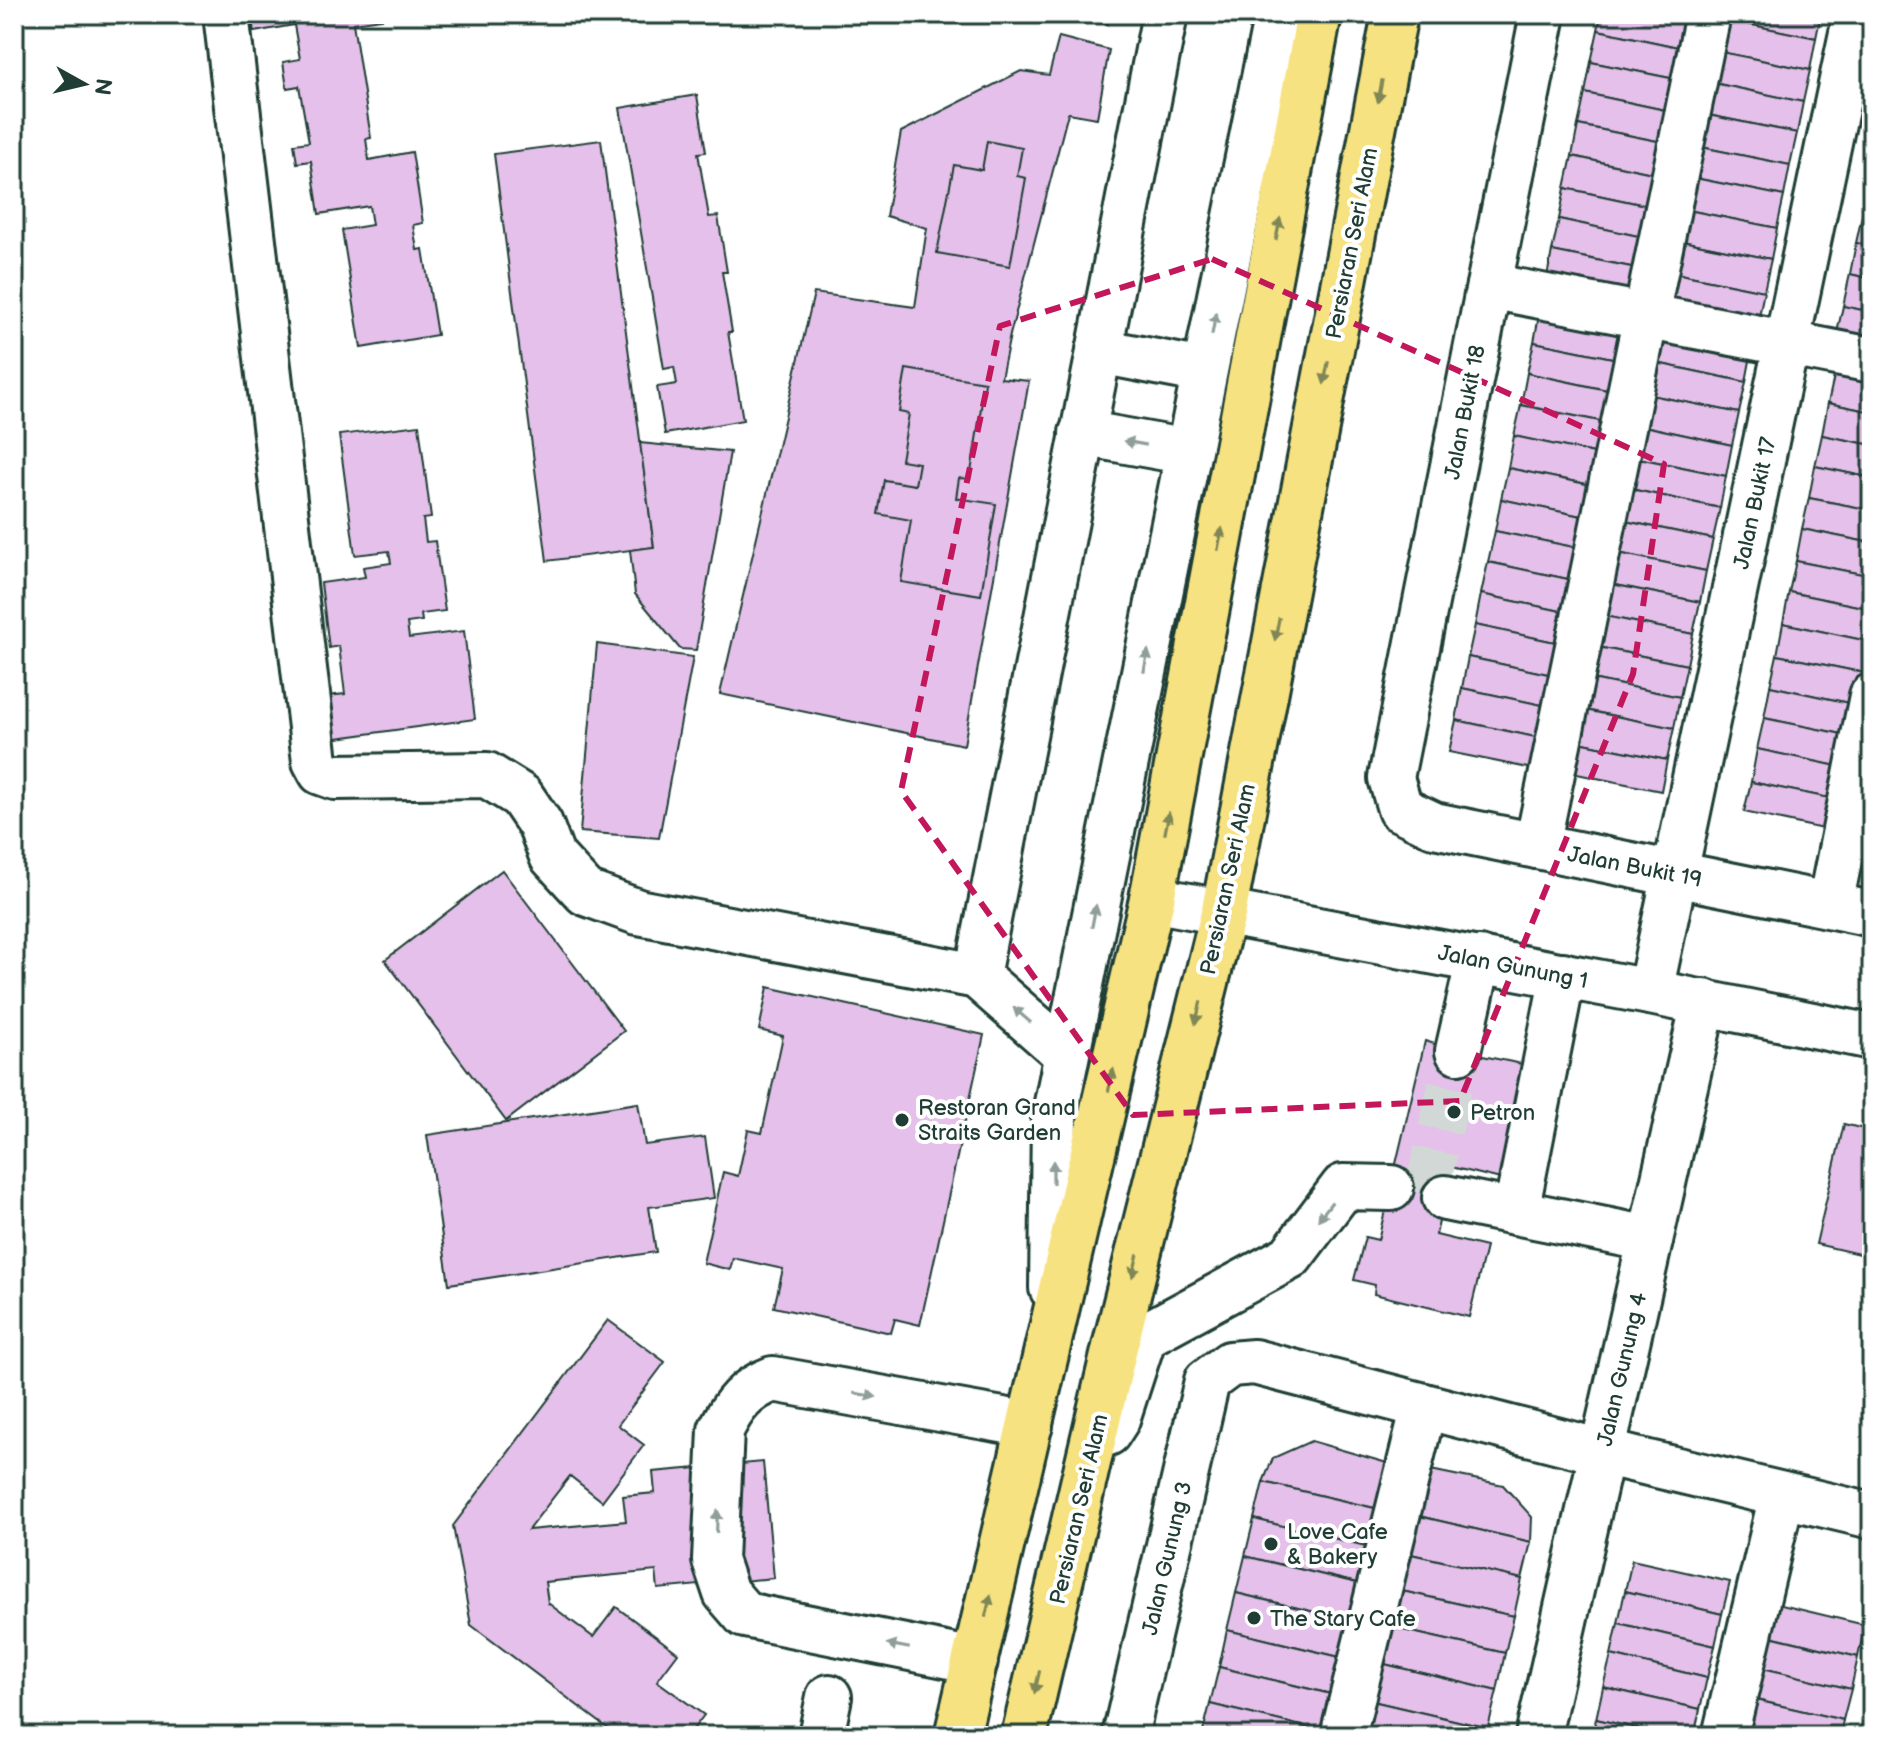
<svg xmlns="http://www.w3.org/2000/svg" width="1886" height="1750" font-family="'Balsamiq Sans',sans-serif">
<rect width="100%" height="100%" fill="#fff"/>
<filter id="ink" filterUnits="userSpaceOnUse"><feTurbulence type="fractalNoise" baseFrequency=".0125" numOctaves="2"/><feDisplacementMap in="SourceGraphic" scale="16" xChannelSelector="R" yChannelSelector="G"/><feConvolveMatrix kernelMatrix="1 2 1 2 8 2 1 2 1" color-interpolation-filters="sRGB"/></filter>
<g filter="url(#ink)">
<!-- building -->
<g fill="#e5c0ea" stroke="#1f3d34" stroke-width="2">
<polygon points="251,14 381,14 382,19 353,23 371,138 366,139 369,160 412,152 423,223 413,225 417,250 423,249 437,335 361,348 342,230 372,225 369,206 319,214 311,161 297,163 294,144 309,142 299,86 287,88 283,62 300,59 294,25 254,32"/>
<polygon points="1080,14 1109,14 1108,24 1080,20"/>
<polygon points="1601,14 1678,14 1698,18 1692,50 1598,30"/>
<polygon points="1723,14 1821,14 1816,38 1722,19"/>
<polygon points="1722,19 1816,38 1810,70 1716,51"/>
<polygon points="1598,30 1692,50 1685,81 1591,62"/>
<polygon points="1059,37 1109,50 1097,118 1068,113 1010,335 1001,378 1029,381 964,745 720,694 814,293 915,307 927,228 886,216 901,132 1021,71 1049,75"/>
<polygon points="1716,51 1810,70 1803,102 1709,82"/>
<polygon points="1591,62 1685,81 1679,113 1585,93"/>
<polygon points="1709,82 1803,102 1797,133 1703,114"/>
<polygon points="1585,93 1679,113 1672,144 1578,125"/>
<polygon points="697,95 706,152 698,153 709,217 718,216 727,272 722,272 732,332 728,332 743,420 665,434 657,387 677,384 674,367 664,369 620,108"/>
<polygon points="1703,114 1797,133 1790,165 1696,146"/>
<polygon points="1578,125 1672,144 1666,176 1572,156"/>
<polygon points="601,140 654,547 547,561 494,154"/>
<polygon points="987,141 1022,148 1017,176 1026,178 1010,266 937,253 954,165 982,170"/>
<polygon points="1696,146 1790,165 1784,196 1690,177"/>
<polygon points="1572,156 1666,176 1659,208 1565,188"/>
<polygon points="1690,177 1784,196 1777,228 1683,209"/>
<polygon points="1869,180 1872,180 1872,213 1863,211"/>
<polygon points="1565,188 1659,208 1652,239 1559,219"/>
<polygon points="1683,209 1777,228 1771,259 1677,240"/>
<polygon points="1863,211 1872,213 1872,246 1856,243"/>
<polygon points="1559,219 1652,239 1646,270 1552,251"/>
<polygon points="1677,240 1771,259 1764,291 1670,272"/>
<polygon points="1856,243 1872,246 1872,279 1850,274"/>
<polygon points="1552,251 1646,270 1639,302 1546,282"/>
<polygon points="1670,272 1764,291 1758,322 1664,303"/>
<polygon points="1850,274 1872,279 1872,312 1843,306"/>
<polygon points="1843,306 1872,312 1872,345 1836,337"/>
<polygon points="1540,310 1634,330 1627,361 1534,342"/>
<polygon points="1659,331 1752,350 1746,382 1652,362"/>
<polygon points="1534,342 1627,361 1621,393 1527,373"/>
<polygon points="1652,362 1746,382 1739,413 1646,394"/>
<polygon points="906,369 985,382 970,479 959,478 956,498 996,504 981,595 901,582 911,520 878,514 884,480 915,485 919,463 901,460 909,414 899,412"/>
<polygon points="1835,372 1872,379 1872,412 1828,403"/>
<polygon points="1527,373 1621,393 1614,424 1521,405"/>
<polygon points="1646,394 1739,413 1732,445 1639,425"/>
<polygon points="1828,403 1872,412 1872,445 1822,435"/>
<polygon points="1521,405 1614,424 1608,456 1514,436"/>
<polygon points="419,425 431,518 423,519 426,542 435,541 445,611 421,614 422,621 407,623 409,638 464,631 475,719 315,741 309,698 345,694 339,646 329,648 321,583 365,577 363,567 391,563 389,551 355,555 339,435"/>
<polygon points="1639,425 1732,445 1726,476 1633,457"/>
<polygon points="1822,435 1872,445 1872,478 1815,466"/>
<polygon points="1514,436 1608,456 1601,487 1508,468"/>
<polygon points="640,443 730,452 696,650 680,649 635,594 630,550 654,547"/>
<polygon points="1633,457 1726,476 1720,508 1626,488"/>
<polygon points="1815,466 1872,478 1872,510 1809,498"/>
<polygon points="1508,468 1601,487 1595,519 1501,499"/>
<polygon points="1626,488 1720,508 1713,539 1620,520"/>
<polygon points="1809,498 1872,510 1872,543 1802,529"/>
<polygon points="1501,499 1595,519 1588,550 1495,531"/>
<polygon points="1620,520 1713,539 1706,571 1613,552"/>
<polygon points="1802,529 1872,543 1872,576 1796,561"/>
<polygon points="1495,531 1588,550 1582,582 1488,562"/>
<polygon points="1613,552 1706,571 1700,602 1606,583"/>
<polygon points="1796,561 1872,576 1872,609 1789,592"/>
<polygon points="1488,562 1582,582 1575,614 1481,594"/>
<polygon points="1606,583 1700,602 1693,634 1600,615"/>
<polygon points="1789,592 1872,609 1872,642 1783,623"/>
<polygon points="1481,594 1575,614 1569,645 1475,625"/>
<polygon points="1600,615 1693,634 1687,665 1593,646"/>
<polygon points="1783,623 1872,642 1870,674 1777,655"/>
<polygon points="1475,625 1569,645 1562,677 1468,657"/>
<polygon points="597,644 693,657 659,838 580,832"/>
<polygon points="1593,646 1687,665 1680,697 1587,678"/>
<polygon points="1777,655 1870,674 1863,706 1770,686"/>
<polygon points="1468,657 1562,677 1556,708 1462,688"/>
<polygon points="1587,678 1680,697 1674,728 1580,709"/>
<polygon points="1770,686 1863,706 1857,737 1764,718"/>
<polygon points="1462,688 1556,708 1549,740 1456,720"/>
<polygon points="1580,709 1674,728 1667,760 1574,741"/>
<polygon points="1764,718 1857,737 1851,769 1757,749"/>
<polygon points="1456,720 1549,740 1543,771 1449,752"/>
<polygon points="1574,741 1667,760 1661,791 1567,772"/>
<polygon points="1757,749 1851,769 1844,801 1751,782"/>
<polygon points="1751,782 1844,801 1837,832 1744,812"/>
<polygon points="502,870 624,1031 506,1121 385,960"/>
<polygon points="768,987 984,1035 920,1325 895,1319 891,1333 774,1307 783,1269 733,1258 730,1270 703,1263 723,1172 738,1176 748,1130 762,1133 783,1036 759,1030"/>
<polygon points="1425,1041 1458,1051 1532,1066 1505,1180 1451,1167 1436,1235 1486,1247 1469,1317 1374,1294 1375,1285 1354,1280 1365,1237 1378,1240"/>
<polygon points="638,1103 645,1145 705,1137 714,1198 649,1207 656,1252 449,1284 427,1135"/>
<polygon points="1844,1124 1872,1131 1872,1257 1816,1244"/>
<polygon points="608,1320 665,1362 618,1425 644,1445 602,1501 570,1476 528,1530 626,1521 623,1496 655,1493 653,1472 763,1462 774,1578 658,1589 656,1571 545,1582 548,1603 593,1637 616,1607 678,1653 657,1681 704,1715 688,1736 618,1736 471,1625 453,1526"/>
<polygon points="1311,1441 1394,1465 1383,1510 1263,1482 1273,1458"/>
<polygon points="1421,1468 1503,1485 1532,1517 1531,1542 1410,1514"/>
<polygon points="1263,1482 1383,1510 1374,1548 1254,1519"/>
<polygon points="1410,1514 1531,1542 1522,1579 1402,1552"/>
<polygon points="1254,1519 1374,1548 1365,1585 1245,1556"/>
<polygon points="1402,1552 1522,1579 1514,1616 1393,1589"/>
<polygon points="1245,1556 1365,1585 1356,1622 1236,1593"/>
<polygon points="1632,1560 1730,1582 1722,1614 1625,1591"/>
<polygon points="1393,1589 1514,1616 1505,1653 1385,1626"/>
<polygon points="1625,1591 1722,1614 1715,1646 1618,1623"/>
<polygon points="1236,1593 1356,1622 1348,1659 1227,1630"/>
<polygon points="1769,1602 1865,1625 1858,1657 1761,1634"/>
<polygon points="1618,1623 1715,1646 1707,1678 1611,1655"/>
<polygon points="1385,1626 1505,1653 1497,1691 1376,1662"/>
<polygon points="1227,1630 1348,1659 1339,1696 1219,1667"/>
<polygon points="1761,1634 1858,1657 1851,1689 1754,1666"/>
<polygon points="1611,1655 1707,1678 1700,1709 1603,1687"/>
<polygon points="1376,1662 1497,1691 1488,1728 1368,1700"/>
<polygon points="1754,1666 1851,1689 1843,1720 1747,1698"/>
<polygon points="1219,1667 1339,1696 1330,1733 1210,1704"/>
<polygon points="1603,1687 1700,1709 1694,1736 1671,1736 1596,1719"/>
<polygon points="1747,1698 1843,1720 1840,1736 1768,1736 1739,1729"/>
<polygon points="1368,1700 1488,1728 1486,1736 1360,1736"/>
<polygon points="1210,1704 1330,1733 1329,1736 1202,1736"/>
<polygon points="1596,1719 1671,1736 1592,1736"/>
</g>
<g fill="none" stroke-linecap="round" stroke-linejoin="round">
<!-- minor-tunnel -->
<polyline stroke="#d2d8d6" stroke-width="44" stroke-dasharray="44 22" stroke-linecap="butt" points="1426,1194 1458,1051"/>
<defs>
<g id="minor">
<polyline points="226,14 315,761 321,772 335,777 487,775 521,796 540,824 552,856 586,893 638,912 977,976 1066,1054"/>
<polyline points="1543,14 1391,778 1400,809 1434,825 1872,914"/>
<polyline points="1489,286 1872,360"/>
<polyline points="1099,351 1204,371"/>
<polyline points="1082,433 1188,452"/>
<polyline points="1537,846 1708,14"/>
<polyline points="1152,899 1650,992 1872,1037"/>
<polyline points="1830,905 1872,696"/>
<polyline points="977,976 1165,14"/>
<polyline points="1650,992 1856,14"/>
<polyline points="1458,1051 1479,959"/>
<polyline points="1445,1198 1650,1239"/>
<polyline points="1516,1212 1563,975"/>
<polyline points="1052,1288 1054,1118 1277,14"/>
<polyline points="1108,1433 1117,1419 1144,1336 1290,1257 1343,1187 1391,1188"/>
<path d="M975 1661 745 1615 726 1593 715 1560 721 1430C733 1405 746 1389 773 1379L1030 1425"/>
<polyline points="821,1736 829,1697"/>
<polyline points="1125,1736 1207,1381 1230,1364 1254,1362 1602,1452 1872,1516"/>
<polyline points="1343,1736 1424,1406"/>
<polyline points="1538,1736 1704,1002"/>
<polyline points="1725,1736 1782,1495"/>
</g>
<g id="major">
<polyline points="957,1736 1152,899 1319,14"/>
<polyline points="1024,1736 1115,1347 1224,910 1395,14"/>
</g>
</defs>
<!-- minor casing -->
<use href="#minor" stroke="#1f3d34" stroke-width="50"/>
<!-- major casing -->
<use href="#major" stroke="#1f3d34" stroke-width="50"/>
<!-- minor -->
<use href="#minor" stroke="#fff" stroke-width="44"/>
<!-- major -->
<use href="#major" stroke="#f7e281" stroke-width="44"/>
</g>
<!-- one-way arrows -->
<defs><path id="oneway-solid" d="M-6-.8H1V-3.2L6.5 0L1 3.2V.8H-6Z" transform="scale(2)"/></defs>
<g fill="#808757">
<use href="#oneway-solid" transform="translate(1380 91) rotate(101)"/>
<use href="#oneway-solid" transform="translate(1278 229) rotate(-79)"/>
<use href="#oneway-solid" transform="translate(1326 373) rotate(101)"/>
<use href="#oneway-solid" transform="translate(1220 539) rotate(-79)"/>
<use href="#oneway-solid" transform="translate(1277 629) rotate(101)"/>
<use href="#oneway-solid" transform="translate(1167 823) rotate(-79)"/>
<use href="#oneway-solid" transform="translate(1198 1013) rotate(104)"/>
<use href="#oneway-solid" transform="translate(1111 1080) rotate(-77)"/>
<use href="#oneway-solid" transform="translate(1135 1266) rotate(104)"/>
<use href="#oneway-solid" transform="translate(988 1606) rotate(-77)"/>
<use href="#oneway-solid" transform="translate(1037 1682) rotate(103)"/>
</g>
<g fill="#8f9e9a">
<use href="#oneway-solid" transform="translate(1214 324) rotate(-79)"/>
<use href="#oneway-solid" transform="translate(1135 443) rotate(-170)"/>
<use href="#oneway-solid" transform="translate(1146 661) rotate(-79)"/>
<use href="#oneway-solid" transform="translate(1094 916) rotate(-79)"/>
<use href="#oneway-solid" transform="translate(1022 1015) rotate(-139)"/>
<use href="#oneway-solid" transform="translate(1053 1172) rotate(-90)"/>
<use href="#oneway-solid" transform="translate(1325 1211) rotate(127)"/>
<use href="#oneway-solid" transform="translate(865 1395) rotate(10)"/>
<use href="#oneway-solid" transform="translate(717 1521) rotate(-88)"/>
<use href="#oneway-solid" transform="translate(898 1646) rotate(-169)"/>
</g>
</g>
<!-- marked area -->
<path fill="none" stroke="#c2185b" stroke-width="6" stroke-dasharray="16 10" stroke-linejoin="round" d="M1212 259 1664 464 1633 674 1460 1101 1133 1115 901 791 1000 326Z"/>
<!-- markers -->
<g fill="#1f3d34" stroke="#fff" stroke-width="3">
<circle cx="1454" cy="1112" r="8"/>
<circle cx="902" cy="1120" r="8"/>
<circle cx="1271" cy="1544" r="8"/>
<circle cx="1254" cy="1618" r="8"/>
</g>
<g text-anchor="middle" stroke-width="8" stroke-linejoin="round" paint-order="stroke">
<!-- street labels -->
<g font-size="22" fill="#1f3d34" stroke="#fff">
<text transform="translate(1351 243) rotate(-79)" y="8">Persiaran Seri Alam</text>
<text transform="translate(1464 412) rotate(-79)" y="8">Jalan Bukit 18</text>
<text transform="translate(1754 503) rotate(-78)" y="8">Jalan Bukit 17</text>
<text transform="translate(1635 866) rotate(11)" y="8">Jalan Bukit 19</text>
<text transform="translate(1227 879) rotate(-78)" y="8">Persiaran Seri Alam</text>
<text transform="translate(1513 966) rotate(11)" y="8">Jalan Gunung 1</text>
<text transform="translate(1621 1369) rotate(-77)" y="8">Jalan Gunung 4</text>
<text transform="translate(1078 1509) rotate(-77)" y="8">Persiaran Seri Alam</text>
<text transform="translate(1166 1558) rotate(-77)" y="8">Jalan Gunung 3</text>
</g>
<!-- poi labels -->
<g font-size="22" fill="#1f3d34" stroke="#fff" text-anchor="start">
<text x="918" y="1115">Restoran Grand<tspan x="918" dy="25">Straits Garden</tspan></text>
<text x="1470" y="1120">Petron</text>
<text x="1287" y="1539">Love Cafe<tspan x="1287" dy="25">&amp; Bakery</tspan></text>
<text x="1270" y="1626">The Stary Cafe</text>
</g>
</g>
<!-- margin -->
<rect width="1886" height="1750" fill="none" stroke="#fff" stroke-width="48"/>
<rect x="24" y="24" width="1838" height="1702" fill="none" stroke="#1f3d34" stroke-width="3" filter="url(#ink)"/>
<!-- north arrow -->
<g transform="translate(84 84) rotate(98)" stroke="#ffffff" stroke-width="6" paint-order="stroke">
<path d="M0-6L14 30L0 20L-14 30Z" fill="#1f3d34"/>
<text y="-12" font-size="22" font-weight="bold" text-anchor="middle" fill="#1f3d34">N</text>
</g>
</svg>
